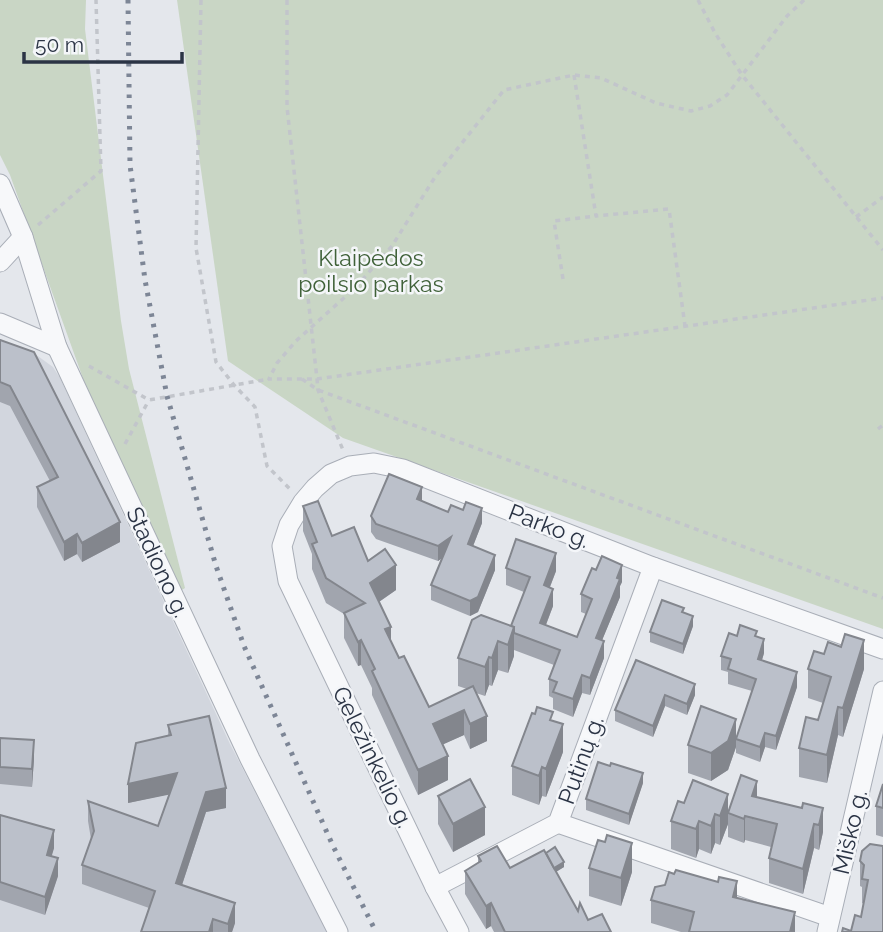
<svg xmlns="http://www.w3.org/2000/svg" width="883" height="932" font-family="Raleway,sans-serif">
<rect width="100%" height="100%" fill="#e4e7ec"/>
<!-- built -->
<polygon fill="#d2d6de" points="0,339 35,354 53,367 60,378 230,744 327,932 0,932"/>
<!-- green -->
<g fill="#c9d6c5">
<polygon points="0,0 86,0 85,29 121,321 129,369 185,588 180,591 85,384 10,175 0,155"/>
<polygon points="177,0 883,0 883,629 343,438 228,361"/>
</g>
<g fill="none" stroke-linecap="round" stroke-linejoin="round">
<defs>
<g id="street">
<polyline points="0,184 23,237 57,347 250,759 338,932"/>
<polyline points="0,262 23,237"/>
<polyline points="0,323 57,347"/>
<polyline points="558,823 830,917"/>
<polyline points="435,887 558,823 653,567"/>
<polyline points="459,932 435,887 288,581 282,546 289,525 303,502 315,488 331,474 350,466 374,463 403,469 653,567 883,649"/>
<polyline points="827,932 883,691"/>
</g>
</defs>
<!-- street casing -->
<use href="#street" stroke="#a9aeb7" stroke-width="21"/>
<!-- path -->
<g stroke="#c2c5cb" stroke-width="3.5" stroke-dasharray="5 5" stroke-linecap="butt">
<polyline points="201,0 196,248 216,362 234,385 255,407 267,466 290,489"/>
<polyline points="287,0 287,107 317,379 318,390 343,450"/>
<polyline points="698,0 715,33 742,75 883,250"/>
<polyline points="804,0 787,16 727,95 710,106 691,111 656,103 601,78 574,75 504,90 435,177 392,246 355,288 296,341 277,363 269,379 317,379 883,298"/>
<polyline points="574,75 596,216 669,209 685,326"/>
<polyline points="856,217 883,197"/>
<polyline points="38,225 101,171 96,0"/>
<polyline points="563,279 554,221 596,216"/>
<polyline points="89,366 149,400 269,379"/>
<polyline points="302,379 318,390 883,598"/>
<polyline points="878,429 883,425"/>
<polyline points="125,444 149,400"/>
</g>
<!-- street -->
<use href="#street" stroke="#f7f8fa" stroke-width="19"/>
<!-- rail -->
<polyline stroke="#7d8696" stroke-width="5" stroke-dasharray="3.5 7" stroke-linecap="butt" points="128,0 130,165 145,280 167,396 216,566 244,646 333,846 376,932"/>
</g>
<!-- wall -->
<g fill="#a1a5ae">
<polygon points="0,340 120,542 82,562 77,554 64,561 37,507 37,487 50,481 10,406 0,402"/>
<polygon points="422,501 448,512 482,523 473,546 495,570 478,612 470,616 431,600 431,585 442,558 438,561 376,539 371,532 371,516"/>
<polygon points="303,506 332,536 368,561 396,590 379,602 391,642 399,658 429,707 467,689 458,686 458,658 511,626 524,592 506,585 506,568 556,571 550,587 553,606 546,625 577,637 586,614 581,612 581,594 622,582 620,586 620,597 602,640 604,658 590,695 582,693 573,717 553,709 553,698 549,696 549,679 554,665 514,650 514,656 508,673 498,670 492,686 489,685 485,696 476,693 487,741 470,749 464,735 443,744 448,780 418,795 372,695 372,688 361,665 358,666 344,638 344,614 326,603 312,569 312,554 303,531"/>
<polygon points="684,612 693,626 683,654 650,642 650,632"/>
<polygon points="757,637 764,653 762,660 797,687 776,750 765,747 760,762 736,753 736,747 728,770 711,781 688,773 688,745 736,738 752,691 728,684 728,672 721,670 721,656"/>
<polygon points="636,660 695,695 687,715 665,706 653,737 615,721 615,710"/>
<polygon points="808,669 864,669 843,737 838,735 827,783 799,777 799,748 818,720 823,703 808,698"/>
<polygon points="168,725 226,808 206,812 182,885 235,923 232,932 141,932 149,908 82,884 82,865 91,839 88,821 88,801 158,826 169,794 128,803 168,736"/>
<polygon points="0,738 34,758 32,787 0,784"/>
<polygon points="563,752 546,797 542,796 539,805 512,795 512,766"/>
<polygon points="643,783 629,825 586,810 586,799"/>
<polygon points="883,784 883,837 876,835 876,806"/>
<polygon points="438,796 485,835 453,852 438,824"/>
<polygon points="757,797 802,808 823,808 823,832 819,850 814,848 803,894 769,883 769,858 771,847 745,840 744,843 728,837 728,824 720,845 715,843 711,854 699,849 696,858 671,849 671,821 684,803 728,811"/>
<polygon points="0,815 54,848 51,856 58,876 45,915 0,900"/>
<polygon points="862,851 883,932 851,931 861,917 864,904 862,903 862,887 860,886 860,861"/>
<polygon points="546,853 564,867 556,872 578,911 588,920 611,932 494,932 491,926 486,929 465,894 465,871 478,863 478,856 510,868"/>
<polygon points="589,868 632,872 621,906 589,896"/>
<polygon points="665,885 737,898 795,932 681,932 651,923 651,900"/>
</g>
<!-- shaded-wall -->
<g fill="#83868d">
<polygon points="422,487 422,503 417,499"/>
<polygon points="482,508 482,523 468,559 468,544"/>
<polygon points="120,522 120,542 82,562 82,543"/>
<polygon points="77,534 77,554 64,561 64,542"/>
<polygon points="451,537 451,552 438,561 438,546"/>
<polygon points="556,553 556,571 544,602 544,585"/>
<polygon points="495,555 495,570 478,612 470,616 470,601"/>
<polygon points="396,565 396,590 370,608 370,583"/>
<polygon points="622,565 622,582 620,586 620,597 596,655 596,638 617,578"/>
<polygon points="553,589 553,606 540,640 540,623"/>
<polygon points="693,616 693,626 683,654 683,644"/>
<polygon points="391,627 391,651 385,629"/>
<polygon points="514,627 514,656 508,673 508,645"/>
<polygon points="764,639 764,653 758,673 758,659"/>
<polygon points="361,640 361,665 358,666 358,642"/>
<polygon points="864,640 864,669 843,737 843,708"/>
<polygon points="498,641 498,670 492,686 492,658"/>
<polygon points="604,641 604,658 590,695 590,678"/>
<polygon points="489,657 489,685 485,696 485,667"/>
<polygon points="797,672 797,687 776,750 776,736"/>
<polygon points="582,675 582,693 573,717 573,699"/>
<polygon points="695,684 695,695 687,715 687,704"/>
<polygon points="665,695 665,706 653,737 653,726"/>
<polygon points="838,707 838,735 827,783 827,755"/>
<polygon points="464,710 464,735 433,749 433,724"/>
<polygon points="487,716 487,741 470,749 470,724"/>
<polygon points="736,719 736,747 728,770 711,781 711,753"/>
<polygon points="563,724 563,752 546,797 546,769"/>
<polygon points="765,733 765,747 760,762 760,747"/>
<polygon points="34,740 34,758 32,787 32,769"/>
<polygon points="448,756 448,780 418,795 418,770"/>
<polygon points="542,767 542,796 539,805 539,776"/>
<polygon points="177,773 177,793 128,803 128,784"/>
<polygon points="643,773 643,783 629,825 629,814"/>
<polygon points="757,781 757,805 752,820 752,796"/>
<polygon points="226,788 226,808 206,812 176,903 176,883 206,792"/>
<polygon points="728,794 728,824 720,845 720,816"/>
<polygon points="485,807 485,835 453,852 453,824"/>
<polygon points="823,808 823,832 819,850 819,825"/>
<polygon points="715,814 715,843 711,854 711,826"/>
<polygon points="745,816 745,840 744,843 744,819"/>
<polygon points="699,821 699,849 696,858 696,829"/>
<polygon points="814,824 814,848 803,894 803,869"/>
<polygon points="54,830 54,848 47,873 47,855"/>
<polygon points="632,843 632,872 621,906 621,878"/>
<polygon points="58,858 58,876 45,915 45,897"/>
<polygon points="564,862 564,867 549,876 549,870"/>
<polygon points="737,881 737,905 733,897"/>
<polygon points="235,903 235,923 232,932 228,932 228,924"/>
<polygon points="491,903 491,926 486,929 486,906"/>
<polygon points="795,912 795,932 790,932"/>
<polygon points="213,919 213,932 209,932"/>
</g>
<!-- building -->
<g fill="#bbc0ca" stroke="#83868d" stroke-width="2">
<polygon points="0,340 34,352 120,522 82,543 77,534 64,542 37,487 58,477 10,386 0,382"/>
<polygon points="389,474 422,487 417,499 448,512 451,505 463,510 466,502 482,508 468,544 495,555 478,597 470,601 431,585 451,537 438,546 376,524 371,516"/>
<polygon points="318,501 332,536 354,527 368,561 385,549 396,565 370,583 391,627 385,629 399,658 404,656 429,707 473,686 487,716 470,724 464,710 433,724 448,756 418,770 372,671 375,669 361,640 358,642 344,613 365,603 326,578 312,544 317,542 303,506"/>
<polygon points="516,539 556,553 544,585 553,589 540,623 577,637 592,599 581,594 592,568 596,570 602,556 622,565 617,578 620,579 596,638 604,641 590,678 582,675 573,699 553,692 557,682 549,679 560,650 514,633 514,627 511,626 530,577 506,568"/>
<polygon points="662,600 684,608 682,612 693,616 683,644 650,632"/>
<polygon points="481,615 514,627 508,645 498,641 492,658 489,657 485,667 458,658 472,620"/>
<polygon points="740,625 757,631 755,636 764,639 758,659 797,672 776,736 765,733 760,747 736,739 756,679 728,669 731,659 721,656 729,633 737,636"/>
<polygon points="845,634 864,640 843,708 838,707 827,755 799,748 806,717 818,720 831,677 808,669 814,651 824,654 828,642 841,647"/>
<polygon points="636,660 695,684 687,704 665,695 653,726 615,710"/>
<polygon points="701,706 736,719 728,741 711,753 688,745"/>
<polygon points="537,707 553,712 550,720 563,724 546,769 542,767 539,776 512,766 532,713 535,714"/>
<polygon points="209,716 226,788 206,792 176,883 235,903 228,924 213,919 209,932 141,932 155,891 82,865 94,831 88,801 158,826 177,773 128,784 136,743 171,735 168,725"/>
<polygon points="0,738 34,740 32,769 0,767"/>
<polygon points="598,762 610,766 611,763 643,773 629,814 586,799"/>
<polygon points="741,775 757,781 752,796 802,808 803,803 823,808 819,825 814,824 803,869 769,858 777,824 745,816 744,819 728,813"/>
<polygon points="470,779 485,807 453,824 438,796"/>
<polygon points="693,780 728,794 720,816 715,814 711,826 699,821 696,829 671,821 678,801 684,803"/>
<polygon points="883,784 883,808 876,806"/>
<polygon points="0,815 54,830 47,855 58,858 45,897 0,882"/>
<polygon points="607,835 632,843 621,878 589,868 598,840 605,842"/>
<polygon points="870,844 883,846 883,932 842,932 843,928 851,931 855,915 861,917 868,880 862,879 864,865 860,861 862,851"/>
<polygon points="497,846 510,868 544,850 578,911 580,903 588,920 602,914 611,932 505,932 491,903 486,906 465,871 481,861 478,856"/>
<polygon points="555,847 564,862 554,868 546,853"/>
<polygon points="676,870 718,882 719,877 737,881 733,897 795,912 790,932 689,932 694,912 651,900 655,887 665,885 669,872 674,874"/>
</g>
<g text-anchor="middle" stroke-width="5" stroke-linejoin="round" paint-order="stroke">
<!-- park labels -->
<g font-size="23" fill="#3f6138" stroke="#f4f6f9">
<text x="371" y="266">Klaipėdos<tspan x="371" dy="26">poilsio parkas</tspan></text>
</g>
<!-- street labels -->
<g font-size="23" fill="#2b3445" stroke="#f4f6f9">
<text transform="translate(549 526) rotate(21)" y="8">Parko g.</text>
<text transform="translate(158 562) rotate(65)" y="8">Stadiono g.</text>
<text transform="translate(373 757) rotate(64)" y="8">Geležinkelio g.</text>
<text transform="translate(581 760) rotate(-70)" y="8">Putinų g.</text>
<text transform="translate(850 832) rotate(-77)" y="8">Miško g.</text>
</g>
</g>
<!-- scale -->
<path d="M24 52v10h158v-10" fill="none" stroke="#2b3445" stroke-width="3.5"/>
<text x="35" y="52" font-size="21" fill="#2b3445" stroke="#f4f6f9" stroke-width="5" paint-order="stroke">50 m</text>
</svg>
